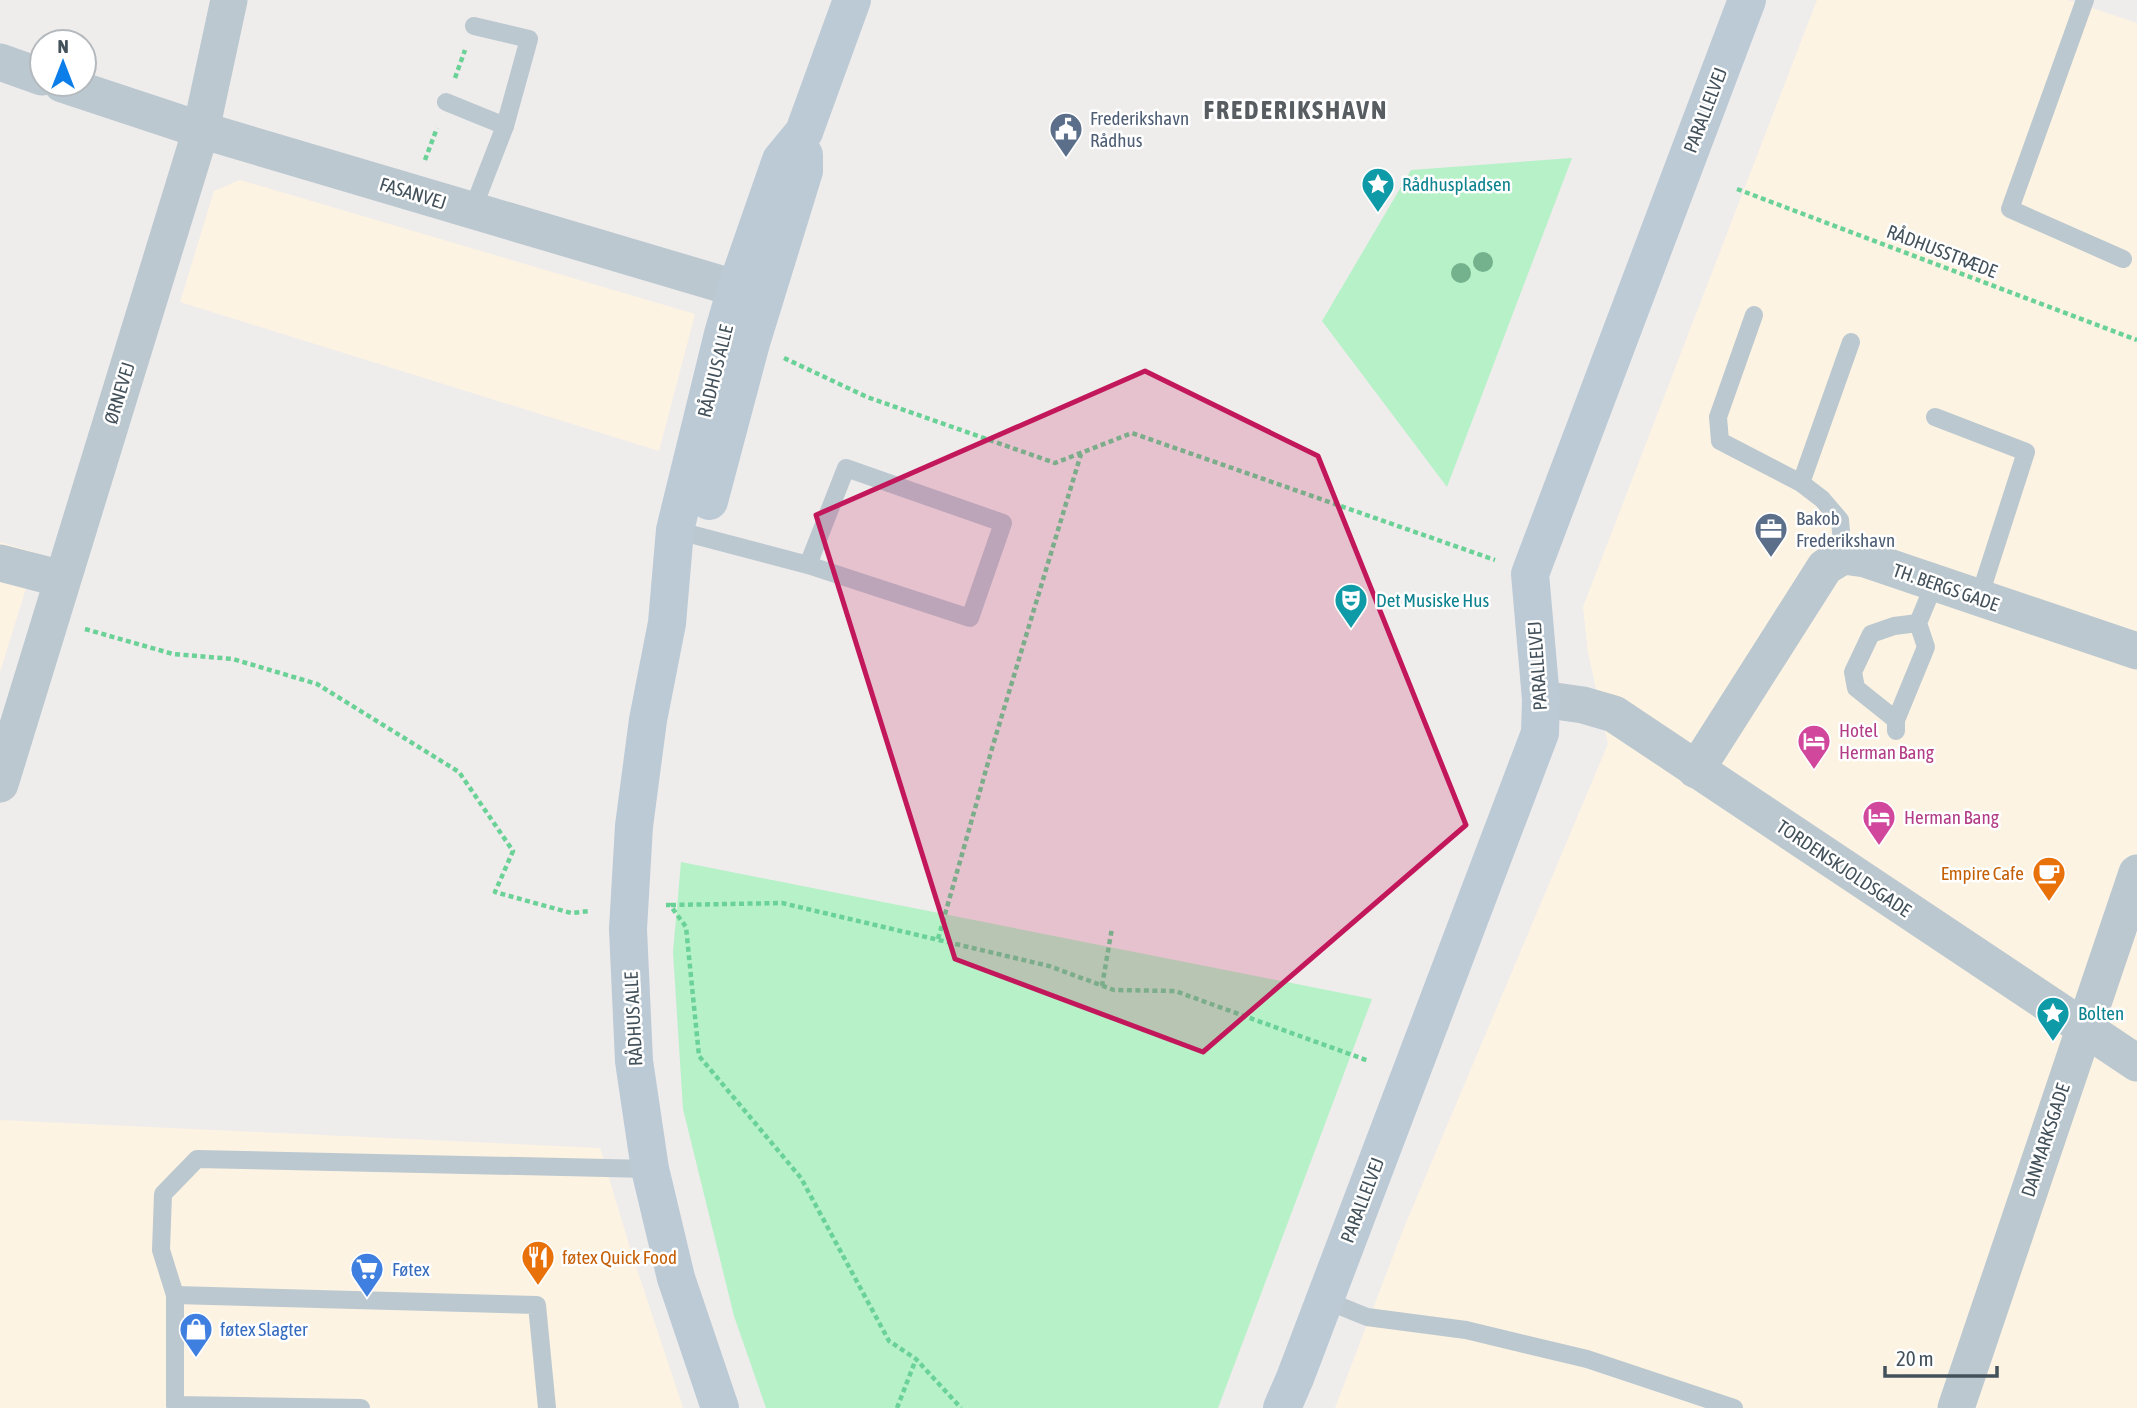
<svg xmlns="http://www.w3.org/2000/svg" width="2137" height="1408" font-family="'Asap Condensed',sans-serif">
<rect width="100%" height="100%" fill="#efecec"/>
<!-- commercial -->
<g fill="#fdf3e2">
<polygon points="1817,0 2068,0 2137,23 2137,1408 1335,1408 1403,1230 1608,744 1588,652 1583,607"/>
<polygon points="240,180 695,314 659,451 180,302 214,191"/>
<polygon points="0,542 37,553 0,672"/>
<polygon points="0,1120 600,1148 631,1251 683,1408 0,1408"/>
</g>
<!-- green -->
<g fill="#b6f1c8">
<polygon points="1572,158 1447,487 1322,321 1411,170"/>
<polygon points="681,862 1372,999 1218,1408 766,1408 734,1316 683,1109 673,952"/>
</g>
<g fill="none" stroke-linecap="round" stroke-linejoin="round">
<!-- path -->
<g stroke="#6bd297" stroke-width="4.5" stroke-dasharray="5 3.5" stroke-linecap="butt">
<polyline points="455,78 465,50"/>
<polyline points="425,160 437,128"/>
<polyline points="1737,189 2137,340"/>
<polyline points="784,358 867,397 1055,463 1132,433 1495,560"/>
<polyline points="85,629 173,654 233,659 317,684 459,772 513,851 495,892 571,913 591,911"/>
<polyline points="666,905 670,905 686,927 699,1056 801,1178 889,1341 916,1359 961,1408"/>
<polyline points="671,905 782,903 1049,966 1114,990 1175,991 1369,1061"/>
<polyline points="938,939 993,745 1081,454"/>
<polyline points="1102,986 1112,928"/>
<polyline points="897,1408 916,1359"/>
</g>
<!-- lane -->
<g stroke="#bbc8d0" stroke-width="18">
<polyline points="2085,0 2010,209 2123,259"/>
<polyline points="446,102 505,126"/>
<polyline points="472,211 505,126 529,39 474,26"/>
<polyline points="1754,315 1718,417 1720,441 1801,483 1822,499 1840,520 1843,556"/>
<polyline points="1935,417 2026,452 1979,598"/>
<polyline points="1801,483 1851,342"/>
<polyline points="675,530 808,565 846,468 1003,523 970,618 808,565"/>
<polyline points="1896,720 1856,688 1853,672 1871,634 1894,626 1918,623"/>
<polyline points="1896,731 1896,720 1926,647 1918,623 1935,582"/>
<polyline points="175,1295 537,1305 547,1408"/>
<polyline points="1325,1300 1367,1317 1466,1330 1587,1359 1734,1408"/>
<polyline points="361,1408 175,1405 175,1295 161,1250 163,1194 197,1159 650,1169"/>
</g>
<!-- street -->
<g stroke="#bbc8d0" stroke-width="37">
<polyline points="0,62 42,77"/>
<polyline points="62,84 201,130 765,297"/>
<polyline points="0,563 62,579"/>
<polyline points="1541,699 1583,705 1614,714 2137,1063"/>
<polyline points="1696,770 1825,567 1843,556 1865,559 2137,651"/>
<polyline points="0,784 201,130 229,0"/>
<polyline points="1956,1408 2137,873"/>
</g>
<!-- secondary -->
<g stroke="#bbcad5" stroke-width="38">
<polyline points="709,501 751,343 804,171 804,155"/>
<polyline points="720,1408 676,1278 650,1169 634,1061 628,929 634,826 648,720 667,623 675,530 723,334 736,289 781,160 804,132 852,0"/>
<polyline points="1282,1408 1295,1378 1540,733 1541,699 1530,574 1747,0"/>
</g>
</g>
<!-- trees -->
<g fill="#74b18d">
<circle cx="1483" cy="262" r="10"/>
<circle cx="1461" cy="273" r="10"/>
</g>
<!-- marked area -->
<path fill="#c2185b" fill-opacity="0.2" stroke="#c2185b" stroke-width="5" stroke-linejoin="round" d="M1145 371 1318 456 1466 825 1203 1052 955 959 816 515Z"/>
<!-- icons -->
<defs>
<symbol id="civic-pin" viewBox="-11 -11 22 30"><path d="M0 17L-7.5 6A9.5 9.5 0 1 1 7.5 6Z" fill="#5c6f8a" stroke="#fff"/><path d="M-.6-6.5H3V-4.5H.6V-3L4-1V1h2V6H-6V1h2V-1L-.6-3ZM-1.2 2.5V6h2.4V2.5Z" fill="#fff"/></symbol>
<symbol id="sight-pin" viewBox="-11 -11 22 30"><path d="M0 17L-7.5 6A9.5 9.5 0 1 1 7.5 6Z" fill="#0f9aa8" stroke="#fff"/><path d="M0-6L1.8-2.2L6-1.7L2.9 1.2L3.7 5.4L0 3.3L-3.7 5.4L-2.9 1.2L-6-1.7L-1.8-2.2Z" fill="#fff"/></symbol>
<symbol id="office-pin" viewBox="-11 -11 22 30"><path d="M0 17L-7.5 6A9.5 9.5 0 1 1 7.5 6Z" fill="#5c6f8a" stroke="#fff"/><path d="M-6-3h4V-5.5h4V-3h4V5H-6ZM-1-4.5V-3h2v-1.5ZM-6 0V1H6V0Z" fill="#fff"/></symbol>
<symbol id="theatre-pin" viewBox="-11 -11 22 30"><path d="M0 17L-7.5 6A9.5 9.5 0 1 1 7.5 6Z" fill="#0f9aa8" stroke="#fff"/><path d="M-5-5.5Q0-4 5-5.5V0Q5 5 0 6Q-5 5-5 0ZM-3.3-2.5H-1v1.5H-3.3ZM1-2.5H3.3v1.5H1ZM-2.8 1Q0 5.5 2.8 1Z" fill="#fff"/></symbol>
<symbol id="hotel-pin" viewBox="-11 -11 22 30"><path d="M0 17L-7.5 6A9.5 9.5 0 1 1 7.5 6Z" fill="#d1479c" stroke="#fff"/><path d="M-6-4.5h1.5V1H6V5H4.5V3h-9V5H-6ZM-4 0a1.8 1.8 0 1 1 3.6 0ZM.5 0V-2.5h3Q6-2.5 6 0Z" fill="#fff"/></symbol>
<symbol id="cafe-pin" viewBox="-11 -11 22 30"><path d="M0 17L-7.5 6A9.5 9.5 0 1 1 7.5 6Z" fill="#e8710a" stroke="#fff"/><path d="M-5.5-4.5H6V0H3Q3 3.5 0 3.5H-2.5Q-5.5 3.5-5.5 0ZM3-3.2v2h1.7v-2ZM-6 4.5H4V6H-6Z" fill="#fff"/></symbol>
<symbol id="restaurant-pin" viewBox="-11 -11 22 30"><path d="M0 17L-7.5 6A9.5 9.5 0 1 1 7.5 6Z" fill="#e8710a" stroke="#fff"/><path d="M-5-6h1v4h1v-4h1v4h1v-4h1v5L-1.5 .5V6h-2V.5L-5-1ZM5-6V6H3V1.5H1.5Q1.5-4 5-6Z" fill="#fff"/></symbol>
<symbol id="supermarket-pin" viewBox="-11 -11 22 30"><path d="M0 17L-7.5 6A9.5 9.5 0 1 1 7.5 6Z" fill="#3f7fe0" stroke="#fff"/><path d="M-6-5.5h2.5l.6 2H6L4.5 2H-2.5L-4.4-4H-6ZM-1.5 3.2a1.3 1.3 0 1 0 .1 0ZM3 3.2a1.3 1.3 0 1 0 .1 0Z" fill="#fff"/></symbol>
<symbol id="shop-pin" viewBox="-11 -11 22 30"><path d="M0 17L-7.5 6A9.5 9.5 0 1 1 7.5 6Z" fill="#3f7fe0" stroke="#fff"/><path d="M-5-2.5h2.3a2.7 3.5 0 0 1 5.4 0H5L5.5 6h-11ZM-1.5-2.5h3a1.5 2.3 0 0 0-3 0Z" fill="#fff"/></symbol>
</defs>
<g fill-rule="evenodd">
<use href="#civic-pin" x="1047" y="110" width="38" height="52"/>
<use href="#sight-pin" x="1359" y="165" width="38" height="52"/>
<use href="#office-pin" x="1752" y="510" width="38" height="52"/>
<use href="#theatre-pin" x="1332" y="581" width="38" height="52"/>
<use href="#hotel-pin" x="1795" y="722" width="38" height="52"/>
<use href="#hotel-pin" x="1860" y="798" width="38" height="52"/>
<use href="#cafe-pin" x="2030" y="854" width="38" height="52"/>
<use href="#sight-pin" x="2034" y="994" width="38" height="52"/>
<use href="#restaurant-pin" x="519" y="1238" width="38" height="52"/>
<use href="#supermarket-pin" x="348" y="1250" width="38" height="52"/>
<use href="#shop-pin" x="177" y="1310" width="38" height="52"/>
</g>
<g text-anchor="middle" stroke-width="5" stroke-linejoin="round" paint-order="stroke">
<!-- street labels -->
<g font-size="19" fill="#43515b" stroke="#fff">
<text transform="translate(1705 110) rotate(-69)" y="7">PARALLELVEJ</text>
<text transform="translate(413 193) rotate(17)" y="7">FASANVEJ</text>
<text transform="translate(1942 251) rotate(21)" y="7">RÅDHUSSTRÆDE</text>
<text transform="translate(715 371) rotate(-76)" y="7">RÅDHUS ALLE</text>
<text transform="translate(119 393) rotate(-73)" y="7">ØRNEVEJ</text>
<text transform="translate(1946 587) rotate(19)" y="7">TH. BERGS GADE</text>
<text transform="translate(1537 666) rotate(-94)" y="7">PARALLELVEJ</text>
<text transform="translate(1844 868) rotate(34)" y="7">TORDENSKJOLDSGADE</text>
<text transform="translate(633 1019) rotate(-93)" y="7">RÅDHUS ALLE</text>
<text transform="translate(2045 1140) rotate(-72)" y="7">DANMARKSGADE</text>
<text transform="translate(1362 1200) rotate(-69)" y="7">PARALLELVEJ</text>
</g>
<!-- service labels -->
<g font-size="19" fill="#4e5e75" stroke="#fff" text-anchor="start">
<text x="1090" y="125">Frederikshavn<tspan x="1090" dy="22">Rådhus</tspan></text>
<text x="1796" y="525">Bakob<tspan x="1796" dy="22">Frederikshavn</tspan></text>
</g>
<!-- culture labels -->
<g font-size="19" fill="#0d838f" stroke="#fff" text-anchor="start">
<text x="1402" y="191">Rådhuspladsen</text>
<text x="1376" y="607">Det Musiske Hus</text>
<text x="2078" y="1020">Bolten</text>
</g>
<!-- hotel labels -->
<g font-size="19" fill="#b23c85" stroke="#fff" text-anchor="start">
<text x="1839" y="737">Hotel<tspan x="1839" dy="22">Herman Bang</tspan></text>
<text x="1904" y="824">Herman Bang</text>
</g>
<!-- food labels -->
<g font-size="19" fill="#c56008" stroke="#fff" text-anchor="end">
<text x="2024" y="880">Empire Cafe</text>
<text x="562" y="1264" text-anchor="start">føtex Quick Food</text>
</g>
<!-- shop labels -->
<g font-size="19" fill="#366cbe" stroke="#fff" text-anchor="start">
<text x="392" y="1276">Føtex</text>
<text x="220" y="1336">føtex Slagter</text>
</g>
<!-- district labels -->
<g font-size="26" font-weight="bold" letter-spacing="2" fill="#585d62" stroke="#fff">
<text x="1296" y="119">FREDERIKSHAVN</text>
</g>
</g>
<!-- north arrow -->
<g transform="translate(63 63)"><circle r="33" fill="#ffffff" stroke="#b4b9bd" stroke-width="2"/>
<path d="M0-5L12 26L0 18L-12 26Z" fill="#0c7ee9"/>
<text y="-10" font-size="19" font-weight="bold" text-anchor="middle" fill="#43515b">N</text>
</g>
<!-- scale -->
<path d="M1885 1366v10h112v-10" fill="none" stroke="#43515b" stroke-width="3.5"/>
<text x="1896" y="1366" font-size="21" fill="#43515b" stroke="#ffffff" stroke-width="5" paint-order="stroke">20 m</text>
</svg>
